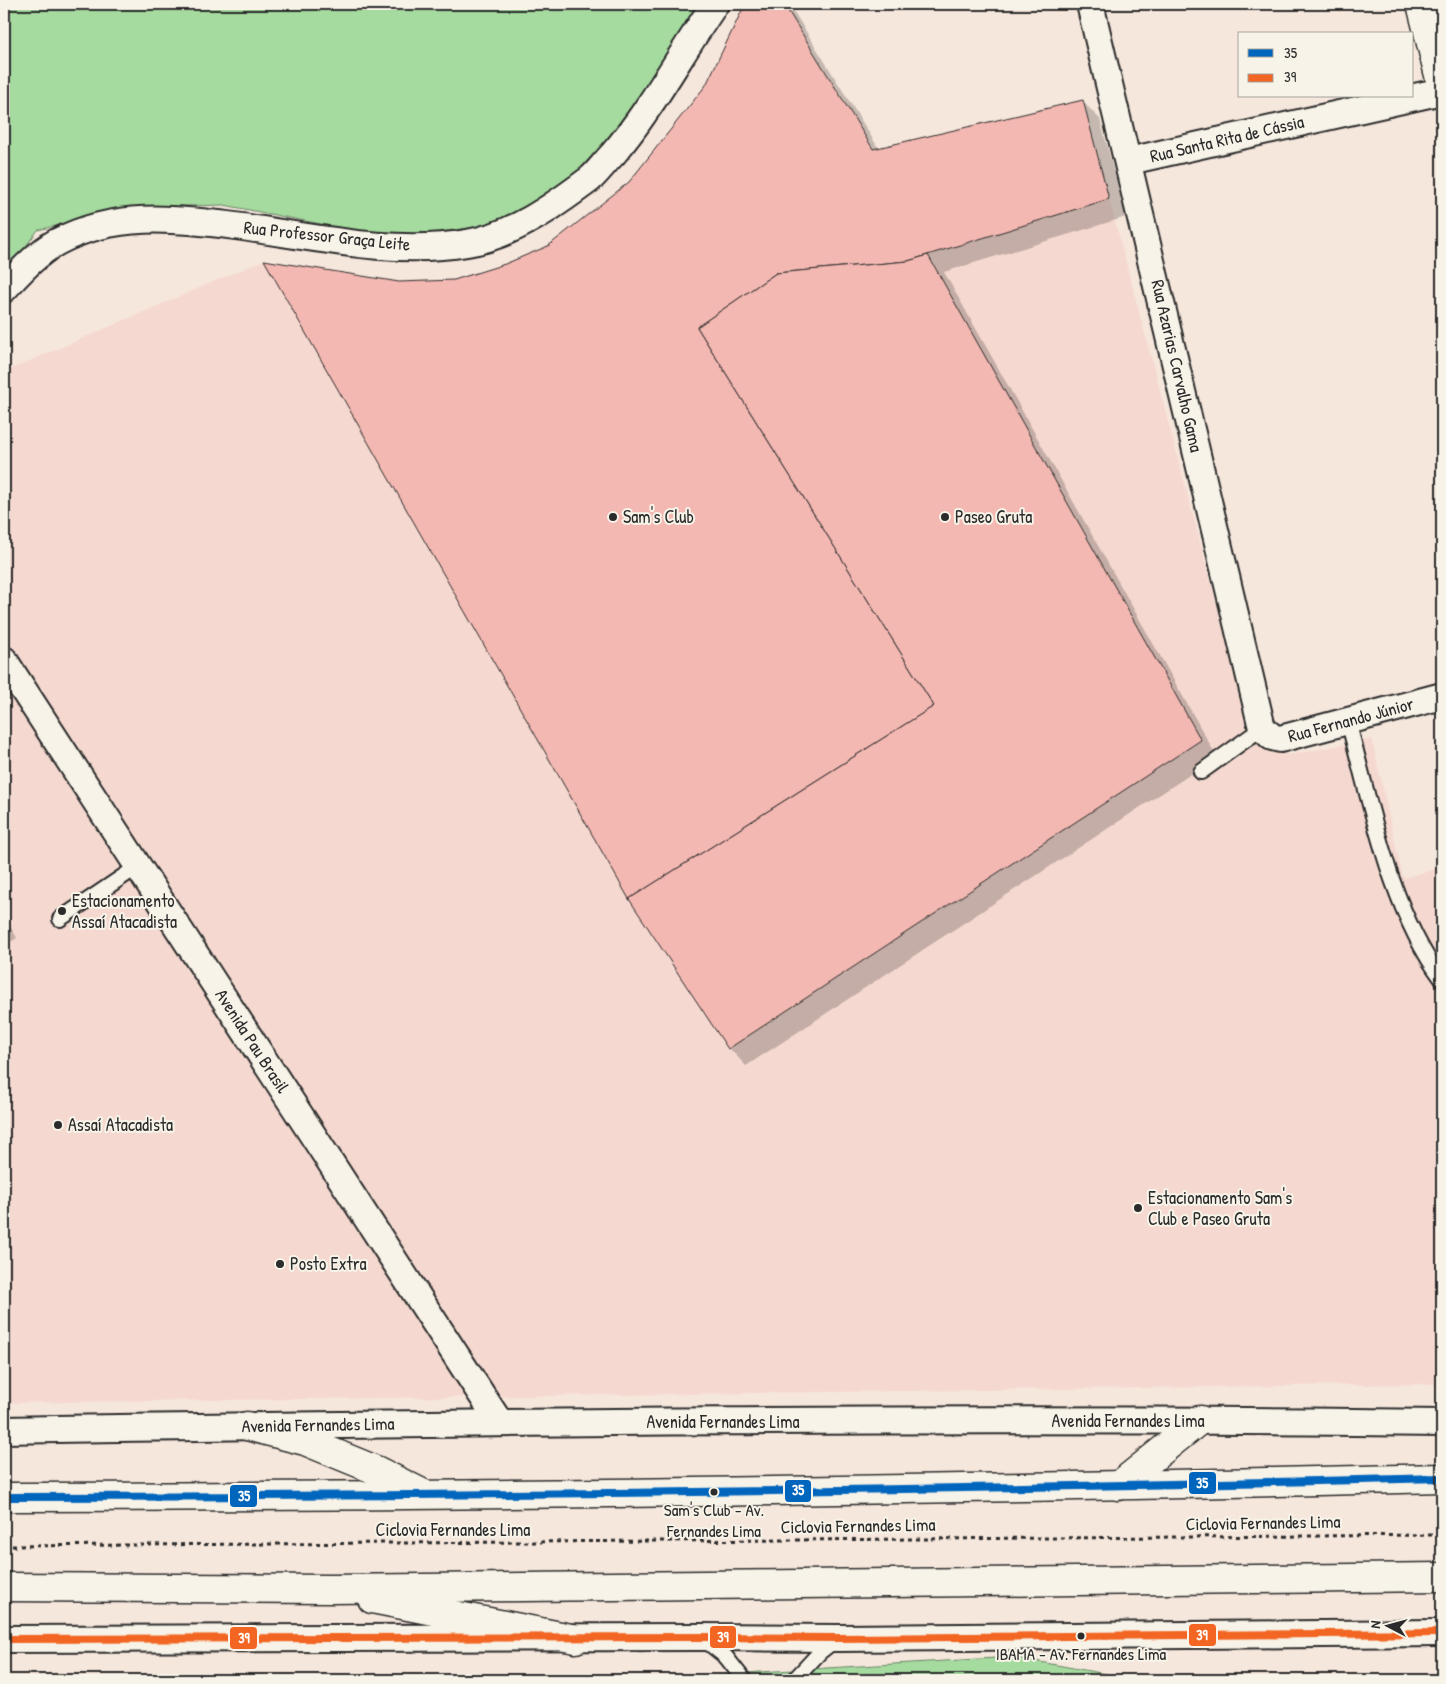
<svg xmlns="http://www.w3.org/2000/svg" width="1446" height="1684" font-family="'Patrick Hand',sans-serif">
<rect width="100%" height="100%" fill="#f6e7dd"/>
<filter id="ink" filterUnits="userSpaceOnUse"><feTurbulence type="fractalNoise" baseFrequency=".02" numOctaves="2"/><feDisplacementMap in="SourceGraphic" scale="10" xChannelSelector="R" yChannelSelector="G"/><feConvolveMatrix kernelMatrix="1 2 1 2 8 2 1 2 1" color-interpolation-filters="sRGB"/></filter>
<g filter="url(#ink)">
<!-- built -->
<polygon fill="#f5d9d0" points="745,4 784,4 873,149 1083,100 1244,707 1267,741 1288,755 1372,739 1403,878 1442,867 1442,1384 4,1403 4,372 264,260 399,282 454,280 505,264 548,246 629,182 706,85"/>
<!-- green -->
<g fill="#a5db9f" stroke="#688365">
<polygon points="4,4 707,4 580,179 493,225 392,238 224,205 136,207 38,230 4,275"/>
<polygon points="1012,1657 1140,1680 675,1680 759,1672"/>
</g>
<!-- shadow -->
<g fill="#0003">
<polygon points="746,4 789,4 879,149 1083,102 1100,119 1126,217 944,272 1217,757 746,1066 729,1048 399,283 454,281 505,265 548,247 630,183 707,85"/>
<polygon points="4,916 17,938 4,946"/>
</g>
<!-- building -->
<g fill="#f4b8b2" stroke="#2b2b2b">
<polygon points="745,4 784,4 873,149 1083,100 1109,199 908,261 776,273 697,327 934,706 629,899 264,260 399,282 454,280 505,264 548,246 629,182 706,85"/>
<polygon points="928,255 1201,740 728,1049 629,899 934,706 697,327 776,273 908,261"/>
</g>
<g fill="none" stroke-linecap="round" stroke-linejoin="round">
<defs>
<g id="lane">
<path d="M1348 721C1371 804 1390 910 1442 979"/>
<polyline points="1201,772 1262,728"/>
<polyline points="60,919 137,867"/>
<polyline points="706,1641 726,1657 744,1680"/>
<polyline points="794,1680 820,1652 834,1641"/>
</g>
<g id="street">
<polyline points="1090,4 1262,728 1272,737 1280,739 1442,696"/>
<polyline points="1129,161 1442,91"/>
<path d="M4 289C19 273 37 253 57 242 114 212 174 218 235 226 310 236 392 256 467 243 512 236 554 206 590 179 598 172 605 162 613 154 652 108 681 53 715 4"/>
<polyline points="4,660 500,1423"/>
<path d="M4 1430C483 1422 963 1417 1442 1423"/>
<polyline points="4,1639 699,1637 838,1638 1442,1633"/>
</g>
<polyline id="secondary" points="1421,4 1442,87"/>
<g id="highway">
<polyline points="247,1426 305,1441 378,1471 422,1493"/>
<polyline points="1118,1486 1200,1420"/>
<path d="M4 1497C483 1496 963 1490 1442 1478"/>
<polyline points="4,1587 331,1589 1442,1577"/>
<polyline points="372,1599 576,1639"/>
</g>
</defs>
<!-- lane casing -->
<use href="#lane" stroke="#2b2b2b" stroke-width="18"/>
<!-- street casing -->
<use href="#street" stroke="#2b2b2b" stroke-width="30"/>
<!-- secondary casing -->
<use href="#secondary" stroke="#2b2b2b" stroke-width="31"/>
<!-- highway casing -->
<use href="#highway" stroke="#2b2b2b" stroke-width="31"/>
<!-- path -->
<polyline stroke="#2b2b2b" stroke-width="3" stroke-dasharray="4 4" stroke-linecap="butt" points="4,1546 1442,1535"/>
<!-- lane -->
<use href="#lane" stroke="#f7f3e8" stroke-width="14"/>
<!-- street -->
<use href="#street" stroke="#f7f3e8" stroke-width="26"/>
<!-- secondary -->
<use href="#secondary" stroke="#f7f3e8" stroke-width="28"/>
<!-- highway -->
<use href="#highway" stroke="#f7f3e8" stroke-width="28"/>
<defs>
<path id="bus-1" d="M4 1497C483 1496 963 1490 1442 1478"/>
<polyline id="bus-2" points="4,1639 699,1637 838,1638 1442,1633"/>
</defs>
<!-- bus-1 casing -->
<use href="#bus-1" stroke="#f7f3e8" stroke-width="11"/>
<!-- bus-2 casing -->
<use href="#bus-2" stroke="#f7f3e8" stroke-width="11"/>
<!-- bus-1 -->
<use href="#bus-1" stroke="#0065bd" stroke-width="8"/>
<!-- bus-2 -->
<use href="#bus-2" stroke="#f26522" stroke-width="8"/>
</g>
</g>
<!-- markers -->
<g fill="#2b2b2b" stroke="#f7f3e8" stroke-width="2">
<circle cx="613" cy="517" r="5"/>
<circle cx="945" cy="517" r="5"/>
<circle cx="62" cy="911" r="5"/>
<circle cx="58" cy="1125" r="5"/>
<circle cx="1138" cy="1208" r="5"/>
<circle cx="280" cy="1264" r="5"/>
<circle cx="714" cy="1492" r="4.5"/>
<circle cx="1081" cy="1636" r="4.5"/>
</g>
<g text-anchor="middle" stroke-width="4" stroke-linejoin="round" paint-order="stroke">
<!-- bus labels -->
<g font-size="17" fill="#2b2b2b" stroke="#f7f3e8">
<text x="714" y="1516">Sam's Club - Av.<tspan x="714" dy="21">Fernandes Lima</tspan></text>
<text x="1081" y="1660">IBAMA - Av. Fernandes Lima</text>
</g>
<!-- street labels -->
<g font-size="18" fill="#2b2b2b" stroke="#f7f3e8">
<text transform="translate(1227 139) rotate(-13)" y="6">Rua Santa Rita de Cássia</text>
<text transform="translate(327 236) rotate(6)" y="6">Rua Professor Graça Leite</text>
<text transform="translate(1177 366) rotate(77)" y="6">Rua Azarias Carvalho Gama</text>
<text transform="translate(1351 720) rotate(-15)" y="6">Rua Fernando Júnior</text>
<text transform="translate(252 1041) rotate(57)" y="6">Avenida Pau Brasil</text>
<text x="1128" y="1427">Avenida Fernandes Lima</text>
<text x="723" y="1428">Avenida Fernandes Lima</text>
<text transform="translate(318 1425) rotate(-1)" y="6">Avenida Fernandes Lima</text>
<text transform="translate(1263 1523) rotate(-1)" y="6">Ciclovia Fernandes Lima</text>
<text transform="translate(858 1526) rotate(-1)" y="6">Ciclovia Fernandes Lima</text>
<text x="453" y="1536">Ciclovia Fernandes Lima</text>
</g>
<!-- poi labels -->
<g font-size="18" fill="#2b2b2b" stroke="#f7f3e8" text-anchor="start">
<text x="623" y="523">Sam's Club</text>
<text x="955" y="523">Paseo Gruta</text>
<text x="72" y="907">Estacionamento<tspan x="72" dy="21">Assaí Atacadista</tspan></text>
<text x="68" y="1131">Assaí Atacadista</text>
<text x="1148" y="1204">Estacionamento Sam's<tspan x="1148" dy="21">Club e Paseo Gruta</tspan></text>
<text x="290" y="1270">Posto Extra</text>
</g>
</g>
<g stroke="#f7f3e8" stroke-width="2">
<rect x="1188" y="1471" width="29" height="24" rx="5" fill="#0065bd"/>
<rect x="784" y="1479" width="28" height="24" rx="5" fill="#0065bd"/>
<rect x="229" y="1484" width="29" height="24" rx="5" fill="#0065bd"/>
<rect x="1188" y="1623" width="29" height="24" rx="5" fill="#f26522"/>
<rect x="709" y="1625" width="28" height="24" rx="5" fill="#f26522"/>
<rect x="229" y="1626" width="29" height="24" rx="5" fill="#f26522"/>
</g>
<g font-size="14" text-anchor="middle" font-weight="bold" fill="#fff">
<text x="1202" y="1488">35</text>
<text x="798" y="1495">35</text>
<text x="244" y="1501">35</text>
<text x="1202" y="1640">39</text>
<text x="723" y="1642">39</text>
<text x="244" y="1643">39</text>
</g>
<!-- margin -->
<rect width="1446" height="1684" fill="none" stroke="#f7f3e8" stroke-width="20"/>
<rect x="10" y="10" width="1426" height="1664" fill="none" stroke="#2b2b2b" stroke-width="2" filter="url(#ink)"/>
<!-- legend -->
<rect x="1238" y="32" width="175" height="65" fill="#f7f3e8" stroke="#a5a39c"/>
<rect x="1248" y="49" width="25" height="8" fill="#0065bd" stroke="#a5a39c"/>
<text x="1284" y="58" font-size="15" fill="#2b2b2b">35</text>
<rect x="1248" y="74" width="25" height="8" fill="#f26522" stroke="#a5a39c"/>
<text x="1284" y="82" font-size="15" fill="#2b2b2b">39</text>
<!-- north arrow -->
<g transform="translate(1388 1626) rotate(276)" stroke="#f7f3e8" stroke-width="4" paint-order="stroke">
<path d="M0-4L9 19L0 12L-9 19Z" fill="#2b2b2b"/>
<text y="-8" font-size="14" font-weight="bold" text-anchor="middle" fill="#2b2b2b">N</text>
</g>
</svg>
